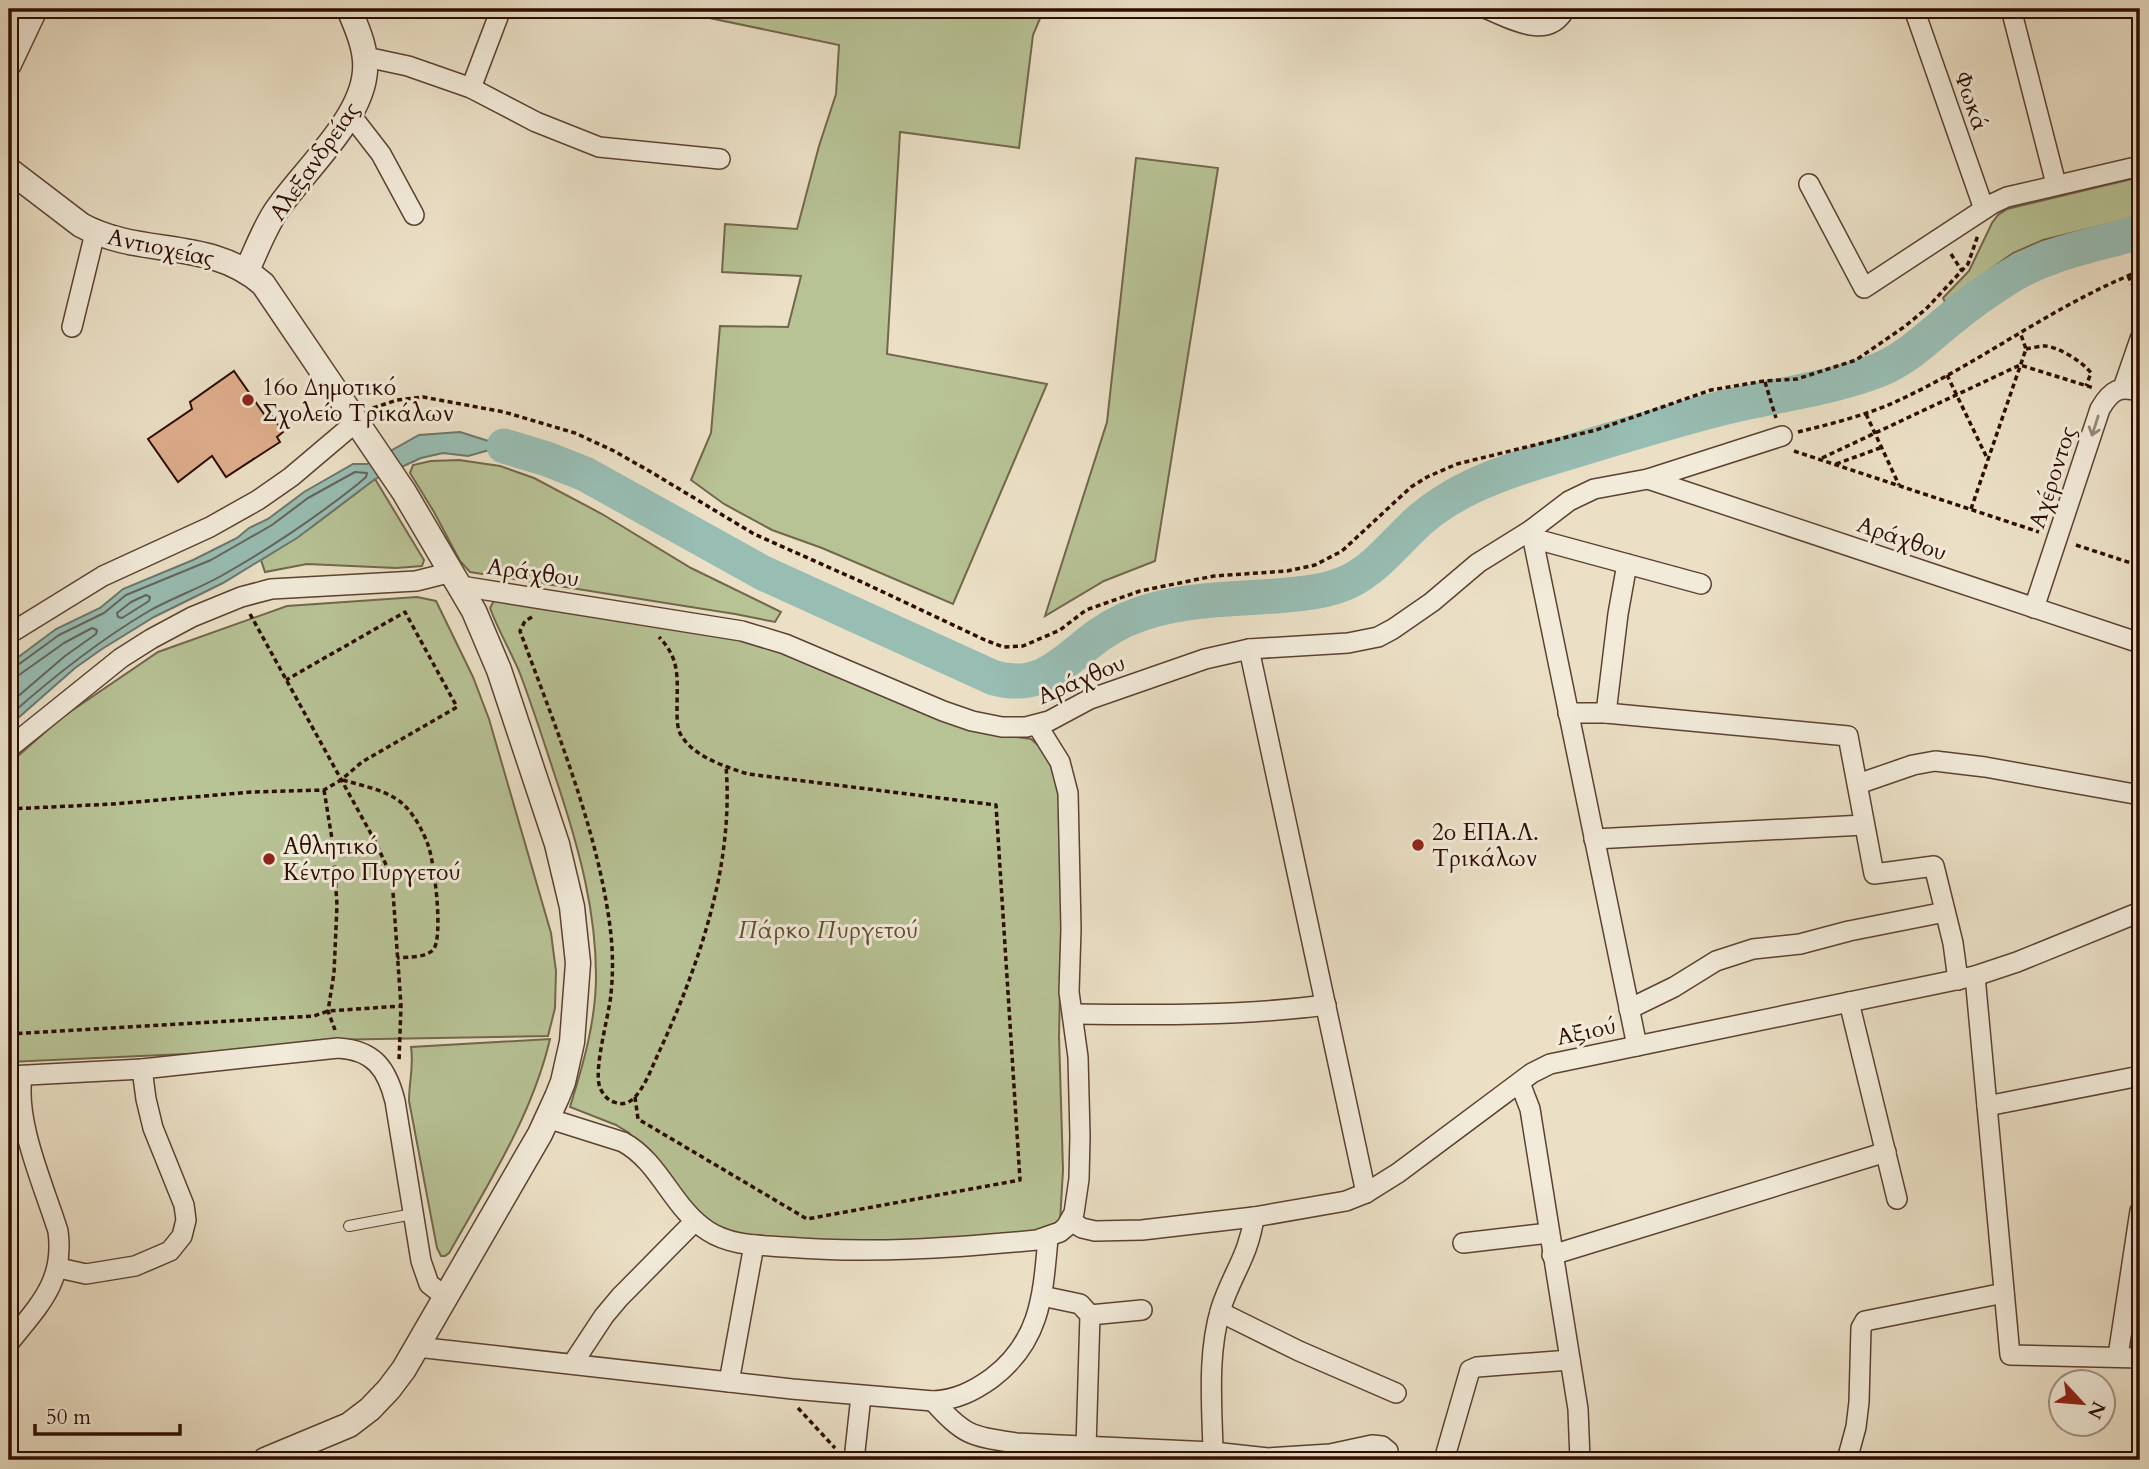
<svg xmlns="http://www.w3.org/2000/svg" width="2149" height="1469" font-family="Cardo,serif">
<rect width="100%" height="100%" fill="#ebe0c6"/>
<filter id="stains"><feTurbulence type="fractalNoise" baseFrequency=".00286" numOctaves="4"/><feColorMatrix values="0 0 0 0 .2 0 0 0 0 .09 0 0 0 0 .02 0 0 0 .5 -.17"/></filter>
<radialGradient id="worn" r=".72"><stop offset=".6" stop-color="#630" stop-opacity="0"/><stop offset="1" stop-color="#630" stop-opacity=".3"/></radialGradient>
<!-- green -->
<g fill="#b7c295" stroke="#72674b" stroke-width="2">
<polygon points="666,9 1044,9 1033,35 1019,148 900,132 887,354 1047,384 953,604 822,548 772,530 724,504 691,480 711,433 720,326 788,327 801,276 722,272 725,224 797,229 819,146 836,94 839,45"/>
<polygon points="1136,158 1218,168 1155,561 1104,581 1045,616 1107,422"/>
<polygon points="2140,177 2140,216 2043,240 2013,253 1945,302 1943,298 1969,271 1992,223 1998,215 2007,209"/>
<polygon points="459,460 500,466 534,478 602,514 691,568 781,612 775,622 735,614 470,572 460,561 434,512 410,473 413,465 431,461"/>
<polygon points="375,479 424,560 422,566 396,568 307,564 265,572 261,560 313,526"/>
<polygon points="417,597 436,601 473,677 489,719 551,933 556,971 555,1008 548,1036 321,1040 207,1053 9,1062 9,764 61,718 158,652 287,606"/>
<path d="M496 597 746 639 1008 736 1031 739 1052 757 1064 811 1059 1036 1063 1170 1060 1222 1051 1230 886 1243 758 1238 735 1232 702 1220 629 1133 616 1125 570 1107C583 1065 596 1021 596 976 596 911 579 849 559 788 546 749 534 710 519 671 510 650 498 630 490 608Z"/>
<path d="M550 1039C532 1116 488 1184 449 1253L445 1256H441L437 1248 409 1101C409 1081 414 1067 411 1047Z"/>
</g>
<!-- water -->
<polygon fill="#98bdb3" stroke="#6d766c" stroke-width="2" points="460,432 504,446 468,456 443,453 421,458 375,479 297,538 223,583 154,617 102,649 75,668 9,726 9,664 56,629 100,608 123,589 193,560 237,538 249,528 268,519 304,492 353,464 367,464 419,435"/>
<g fill="none" stroke-linecap="round" stroke-linejoin="round">
<!-- shore -->
<g stroke="#62645a" stroke-width="2">
<polygon points="146,595 150,597 149,601 122,618 118,617 117,613 131,602"/>
<path d="M9 669 15 667 59 635 104 613 126 595 211 560 272 525 308 498 355 472 367 473 366 477 358 484C315 518 269 549 221 576 198 589 172 598 149 611 98 641 53 677 9 716"/>
<polyline points="9,677 19,675 64,643 92,628 97,630 96,634 65,656 9,704"/>
</g>
<!-- river -->
<path stroke="#98bdb3" stroke-width="35" d="M504 446 547 459 585 474 763 573 994 678C1043 691 1063 661 1099 635 1116 623 1137 614 1157 609 1195 599 1236 599 1276 596 1301 594 1327 592 1350 581 1378 567 1398 539 1421 519 1454 491 1493 476 1534 463 1596 444 1659 424 1722 408 1774 395 1831 389 1881 369 1907 358 1927 338 1948 321 1967 305 1988 290 2009 277 2049 252 2096 245 2140 232"/>
</g>
<!-- building -->
<polygon fill="#dfae8d" stroke="#2d0c01" stroke-width="2" points="234,371 266,417 271,414 283,432 277,437 280,442 226,477 212,456 178,482 148,439 192,409 190,402"/>
<g fill="none" stroke-linecap="round" stroke-linejoin="round">
<defs>
<polyline id="service" points="349,1226 413,1214"/>
<g id="minor">
<path d="M1487 9C1512 19 1548 41 1565 9"/>
<polyline points="1914,9 1984,209"/>
<polyline points="2011,9 2056,184"/>
<polyline points="366,57 408,66 471,88 536,122 599,147 720,159"/>
<polyline points="471,88 501,9"/>
<polyline points="350,114 381,154 414,215"/>
<polyline points="1809,184 1864,288 1992,204 2007,197 2140,166"/>
<polyline points="72,327 95,233"/>
<polyline points="2123,388 2140,339"/>
<polyline points="1648,479 2140,643"/>
<polyline points="1531,530 1637,1046"/>
<polyline points="1532,538 1701,584"/>
<polyline points="461,586 742,631 785,644 943,711 972,721 1002,727 1026,727 1049,721 1090,699 1205,659 1249,649 1348,643 1378,637 1393,629 1432,602 1478,563 1531,530 1569,501 1594,489 1648,479 1782,436"/>
<path d="M2034 608 2100 409C2111 390 2120 385 2140 392"/>
<polyline points="9,634 103,576 210,527 258,500 291,477 356,422"/>
<polyline points="1249,649 1366,1193"/>
<polyline points="1568,713 1606,713 1848,736 1874,874 1934,866 1953,943 1958,980"/>
<polyline points="1606,713 1618,614 1627,564"/>
<polyline points="9,748 121,658 151,639 192,617 241,597 271,589 416,581 452,572"/>
<polyline points="1858,784 1913,765 1935,761 1985,767 2140,795"/>
<polyline points="1594,839 1864,825"/>
<polyline points="1975,976 2010,1355 2140,1358"/>
<polyline points="1849,1002 1897,1199"/>
<polyline points="1629,1009 1674,987 1716,961 1753,949 1800,944 1849,931 1945,912"/>
<path d="M1073 1014C1157 1015 1242 1016 1326 1005"/>
<path d="M9 1076 142 1069 338 1048C374 1050 387 1069 395 1101L421 1261 429 1284 447 1298"/>
<polyline points="1520,1083 1530,1109 1578,1409 1580,1460"/>
<polyline points="1987,1106 2140,1076"/>
<path d="M547 1118 623 1142C660 1162 673 1209 708 1231 731 1246 759 1245 785 1247 870 1254 953 1248 1037 1240L1060 1232 1066 1227 1074 1213 1079 1179 1080 1136 1078 1057 1069 992 1071 929 1068 793 1060 762 1037 725"/>
<polyline points="1071,1221 1082,1228 1095,1231 1142,1230 1254,1217 1346,1201 1366,1193 1398,1173 1532,1073 1550,1064 1975,976 2017,962 2140,912"/>
<polyline points="1463,1243 1549,1233"/>
<polyline points="1552,1255 1886,1152"/>
<polyline points="59,1268 86,1274 135,1266 170,1251 182,1236 186,1220 184,1205 153,1128 146,1099 142,1069"/>
<polyline points="1042,1296 1080,1304 1090,1315 1086,1447"/>
<polyline points="1220,1312 1299,1351 1396,1393"/>
<polyline points="1090,1315 1142,1310"/>
<path d="M9 1343C38 1306 65 1282 58 1231 44 1186 15 1123 22 1076"/>
<path d="M417 1347 792 1389 933 1401C956 1400 974 1391 992 1378 1041 1341 1043 1294 1048 1238"/>
<polyline points="2118,1356 2140,1211"/>
<polyline points="573,1363 604,1316 620,1297 695,1221"/>
<polyline points="729,1382 754,1245"/>
<path d="M933 1401C965 1436 970 1436 1016 1443L1213 1452 1268 1458 1330 1454 1372 1445 1382 1446 1388 1451V1460"/>
<path d="M1213 1452C1212 1405 1207 1354 1221 1308 1232 1274 1249 1255 1254 1217"/>
<polyline points="854,1460 861,1396"/>
<polyline points="1444,1460 1470,1370 1477,1367 1570,1360"/>
<polyline points="1847,1460 1856,1427 1859,1402 1861,1328 1865,1321 2004,1293"/>
</g>
<g id="tertiary">
<polyline points="9,64 35,9"/>
<path d="M9 170 81 225C141 258 209 237 263 284L404 492 474 611 499 670 557 844 572 907 578 963 572 1042 563 1082 557 1097 540 1134 404 1369 389 1389 370 1409 349 1425 265 1460"/>
<path d="M247 270C256 251 264 229 276 211 302 172 362 120 365 71 367 50 357 28 349 9"/>
</g>
</defs>
<!-- service casing -->
<use href="#service" stroke="#5c4132" stroke-width="12"/>
<!-- minor casing -->
<use href="#minor" stroke="#5c4132" stroke-width="22"/>
<!-- tertiary casing -->
<use href="#tertiary" stroke="#5c4132" stroke-width="27"/>
<!-- path -->
<g stroke="#2d0c01" stroke-width="3.5" stroke-dasharray="5 3.5" stroke-linecap="butt">
<polyline points="1951,254 1962,271"/>
<polyline points="2128,276 2140,299"/>
<path d="M2026 349C2032 348 2039 346 2045 346 2059 347 2083 362 2091 373L2086 386"/>
<polyline points="1947,375 1988,460"/>
<polyline points="1765,382 1776,418"/>
<polyline points="373,408 397,400 423,397 504,412 575,433 614,451 651,472 754,534 864,583 985,640 1003,647 1023,646 1060,630 1086,610 1140,591 1214,576 1287,571 1315,565 1342,551 1411,487 1427,477 1457,464 1596,430 1711,390 1764,381 1797,379 1856,360 1904,327 1926,309 1968,264 1978,235"/>
<polyline points="1866,414 1899,485"/>
<path d="M1798 432C1830 424 1864 416 1895 402 1979 364 2053 305 2140 271"/>
<polyline points="1794,451 2039,532"/>
<polyline points="1822,458 2020,365 2094,388"/>
<polyline points="1836,464 1880,448"/>
<polyline points="1971,509 2026,349 2020,332"/>
<polyline points="2076,545 2140,566"/>
<polyline points="250,614 375,841 388,869 393,892 401,1006 399,1061"/>
<path d="M532 617 525 621 520 631C555 726 600 835 611 935 613 955 613 974 611 994 609 1016 593 1069 600 1088 603 1094 607 1100 614 1102 621 1105 628 1104 634 1098 645 1087 652 1067 659 1052 685 996 707 937 719 877 726 841 729 802 726 766"/>
<path d="M343 780C363 786 387 790 403 804 414 814 423 831 428 845 434 860 444 938 433 950 425 958 407 957 397 958"/>
<polyline points="324,790 333,845 337,905 334,973 328,1011 335,1030"/>
<polyline points="9,809 113,804 251,792 324,790 341,780 362,762 457,707 405,612 286,680"/>
<polyline points="9,1034 314,1016 328,1011 401,1006"/>
<path d="M635 1097 638 1119 807 1219 1020 1180 996 805 748 774C725 767 689 755 679 731 677 724 677 716 677 709 677 679 681 660 659 637"/>
<polyline points="798,1408 835,1448"/>
</g>
<!-- service -->
<use href="#service" stroke="#f2ebda" stroke-width="10"/>
<!-- minor -->
<use href="#minor" stroke="#f2ebda" stroke-width="19"/>
<!-- tertiary -->
<use href="#tertiary" stroke="#f2ebda" stroke-width="24"/>
</g>
<!-- one-way arrows -->
<defs><path id="oneway-shaft" d="M-6 0H5M1.5-3L5.5 0L1.5 3" fill="none" stroke-width="1.6" stroke-linecap="round" stroke-linejoin="round" transform="scale(1.75)"/></defs>
<use stroke="#998778" href="#oneway-shaft" transform="translate(2095 426) rotate(108)"/>
<!-- markers -->
<g fill="#8f2418" stroke="#f2ebda" stroke-width="2.5">
<circle cx="248" cy="400" r="7"/>
<circle cx="1418" cy="845" r="7"/>
<circle cx="269" cy="859" r="7"/>
</g>
<g text-anchor="middle" stroke-width="6" stroke-linejoin="round" paint-order="stroke">
<!-- street labels -->
<g font-size="23" fill="#2d0c01" stroke="#f2ebda">
<text transform="translate(1972 101) rotate(71)" y="8">Φωκά</text>
<text transform="translate(314 161) rotate(-55)" y="8">Αλεξανδρείας</text>
<text transform="translate(161 247) rotate(12)" y="8">Αντιοχείας</text>
<text transform="translate(2052 477) rotate(-72)" y="8">Αχέροντος</text>
<text transform="translate(1902 538) rotate(19)" y="8">Αράχθου</text>
<text transform="translate(533 572) rotate(8)" y="8">Αράχθου</text>
<text transform="translate(1081 679) rotate(-23)" y="8">Αράχθου</text>
<text transform="translate(1586 1031) rotate(-12)" y="8">Αξιού</text>
</g>
<!-- poi labels -->
<g font-size="23" fill="#2d0c01" stroke="#f2ebda" text-anchor="start">
<text x="262" y="395">16ο Δημοτικό<tspan x="262" dy="26">Σχολείο Τρικάλων</tspan></text>
<text x="1432" y="840">2ο ΕΠΑ.Λ.<tspan x="1432" dy="26">Τρικάλων</tspan></text>
<text x="283" y="854">Αθλητικό<tspan x="283" dy="26">Κέντρο Πυργετού</tspan></text>
</g>
<!-- park labels -->
<g font-size="23" font-style="italic" fill="#5d4c35" stroke="#f2ebda">
<text x="828" y="938">Πάρκο Πυργετού</text>
</g>
</g>
<!-- margin -->
<rect width="2149" height="1469" fill="none" stroke="#ebe0c6" stroke-width="35"/>
<rect x="10" y="10" width="2128" height="1448" fill="none" stroke="#2d0c01" stroke-width="3.5"/>
<rect x="18" y="18" width="2114" height="1434" fill="none" stroke="#2d0c01" stroke-width="2"/>
<!-- north arrow -->
<g transform="translate(2082 1403) rotate(116)"><circle r="33" fill="#f2ebda" stroke="#a39283" stroke-width="2"/>
<path d="M0-5L12 26L0 18L-12 26Z" fill="#8f2418"/>
<text y="-10" font-size="19" font-weight="bold" text-anchor="middle" fill="#2d0c01">N</text>
</g>
<!-- scale -->
<path d="M35 1424v10h145v-10" fill="none" stroke="#2d0c01" stroke-width="3.5"/>
<text x="46" y="1424" font-size="21" fill="#2d0c01" stroke="#f2ebda" stroke-width="5" paint-order="stroke">50 m</text>
<rect width="100%" height="100%" filter="url(#stains)"/>
<rect width="100%" height="100%" fill="url(#worn)"/>
</svg>
